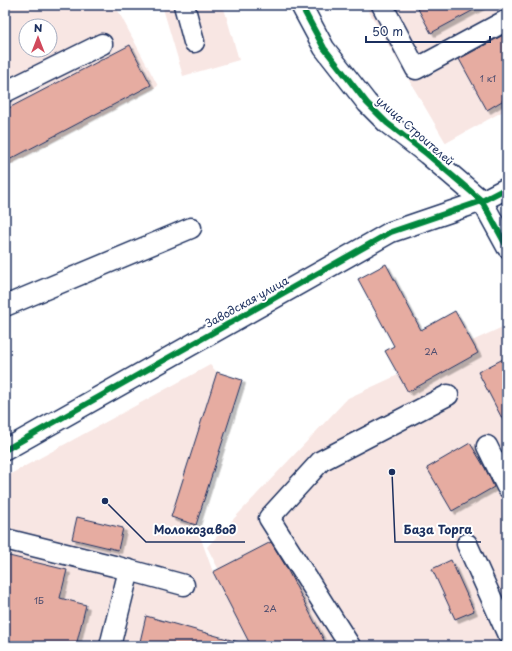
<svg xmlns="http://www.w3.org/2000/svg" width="512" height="651" font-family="'Playpen Sans',sans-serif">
<defs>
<filter id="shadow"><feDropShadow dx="3.5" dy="3.5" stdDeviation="0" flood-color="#0004"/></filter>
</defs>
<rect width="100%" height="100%" fill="#fff"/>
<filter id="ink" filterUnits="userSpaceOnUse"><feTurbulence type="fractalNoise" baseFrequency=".025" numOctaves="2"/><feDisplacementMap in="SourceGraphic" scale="8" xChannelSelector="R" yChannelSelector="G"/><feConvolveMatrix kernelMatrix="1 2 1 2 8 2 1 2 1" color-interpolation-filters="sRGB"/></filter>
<g filter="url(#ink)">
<!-- built -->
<g fill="#f8e6e3" fill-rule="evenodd">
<path d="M5 5H115L158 86 5 167ZM26 26H50V50H26Z"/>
<polygon points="162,5 223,5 239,60 183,76"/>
<polygon points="365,5 507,5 507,109 446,143"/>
<polygon points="507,325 507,646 258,646 207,547 348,398"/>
<polygon points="210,365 217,372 242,380 196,525 213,572 251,646 5,646 5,477"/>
</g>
<!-- building -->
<g fill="#e6aca1" stroke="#1b2f5e" filter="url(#shadow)">
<polygon points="416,5 483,5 431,33"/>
<polygon points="507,33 507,98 487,110 459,59"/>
<polygon points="130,45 151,85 5,162 5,110"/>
<polygon points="386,264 421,330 455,311 478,353 408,392 385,351 394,346 358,279"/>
<polygon points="507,357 507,428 478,372"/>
<polygon points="217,372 242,380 196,525 171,517"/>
<polygon points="470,443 485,468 494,487 452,511 427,468"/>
<polygon points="77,517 123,528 118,550 72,539"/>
<polygon points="271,542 285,565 327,646 251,646 213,572"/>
<polygon points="5,555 67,570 60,598 86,605 76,646 5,646"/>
<polygon points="451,560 474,611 455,619 432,569"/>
<polygon points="146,616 238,642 238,646 139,646"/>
</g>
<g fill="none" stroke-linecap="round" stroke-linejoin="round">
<defs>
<g id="minor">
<polyline points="184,5 194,42"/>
<polyline points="301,5 324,48 367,103 387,123 427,154 482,201 507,247"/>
<polyline points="382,5 416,69 507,20"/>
<polyline points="5,92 102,44"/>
<polyline points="5,306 191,228"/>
<polyline points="487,446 507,487"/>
<polyline points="5,450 391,232 482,201 507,188"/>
<polyline points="5,539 114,566 184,585"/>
<polyline points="467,544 507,633"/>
<polyline points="110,646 129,570"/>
<polyline points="350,646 269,518 321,461 448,395"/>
</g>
</defs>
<!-- minor casing -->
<use href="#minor" stroke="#1b2f5e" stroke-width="23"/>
<!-- minor -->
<use href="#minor" stroke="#fff" stroke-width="20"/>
<defs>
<g id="cycleway">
<polyline points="301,5 324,48 367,103 387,123 427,154 482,201 507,247"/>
<polyline points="5,450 391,232 482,201 507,188"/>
</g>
</defs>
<!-- cycleway casing -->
<use href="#cycleway" stroke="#fff" stroke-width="8"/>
<!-- cycleway -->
<use href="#cycleway" stroke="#00873e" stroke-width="6"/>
</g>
</g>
<g text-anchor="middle" stroke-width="4" stroke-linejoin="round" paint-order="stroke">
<!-- number labels -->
<g font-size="9" fill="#4e4e6f">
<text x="488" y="82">1 к1</text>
<text x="431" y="355">2А</text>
<text x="39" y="604">1Б</text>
<text x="270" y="612">2А</text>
</g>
<!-- street labels -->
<g font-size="11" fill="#1b2f5e" stroke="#fff">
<text transform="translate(415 131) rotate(41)" y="4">улица Строителей</text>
<text transform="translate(247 302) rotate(-29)" y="4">Заводская улица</text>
</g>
</g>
<!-- callouts -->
<path fill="none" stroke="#1b2f5e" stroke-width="1.5" d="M105 501L146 542H245M392 472L395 542H481"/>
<g fill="#1b2f5e" stroke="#fff" stroke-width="1.5">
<circle cx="105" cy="501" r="4"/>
<circle cx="392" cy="472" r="4"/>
</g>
<g font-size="12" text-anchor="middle" font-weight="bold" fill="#1b2f5e" stroke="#fff" stroke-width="4" stroke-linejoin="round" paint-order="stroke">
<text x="195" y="534">Молокозавод</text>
<text x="438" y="534">База Торга</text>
</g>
<!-- margin -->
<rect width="512" height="651" fill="none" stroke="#fff" stroke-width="20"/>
<rect x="10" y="10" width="492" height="631" fill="none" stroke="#1b2f5e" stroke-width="1.5" filter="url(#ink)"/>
<!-- north arrow -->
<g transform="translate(38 38)"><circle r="19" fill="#ffffff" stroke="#a4acbf"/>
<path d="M0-3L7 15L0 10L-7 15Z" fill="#d1495b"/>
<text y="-6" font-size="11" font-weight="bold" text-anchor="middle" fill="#1b2f5e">N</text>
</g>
<!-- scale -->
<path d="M366 36v6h124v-6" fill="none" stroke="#1b2f5e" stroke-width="2"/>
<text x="372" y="36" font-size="12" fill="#1b2f5e" stroke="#ffffff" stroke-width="3" paint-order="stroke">50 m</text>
</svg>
